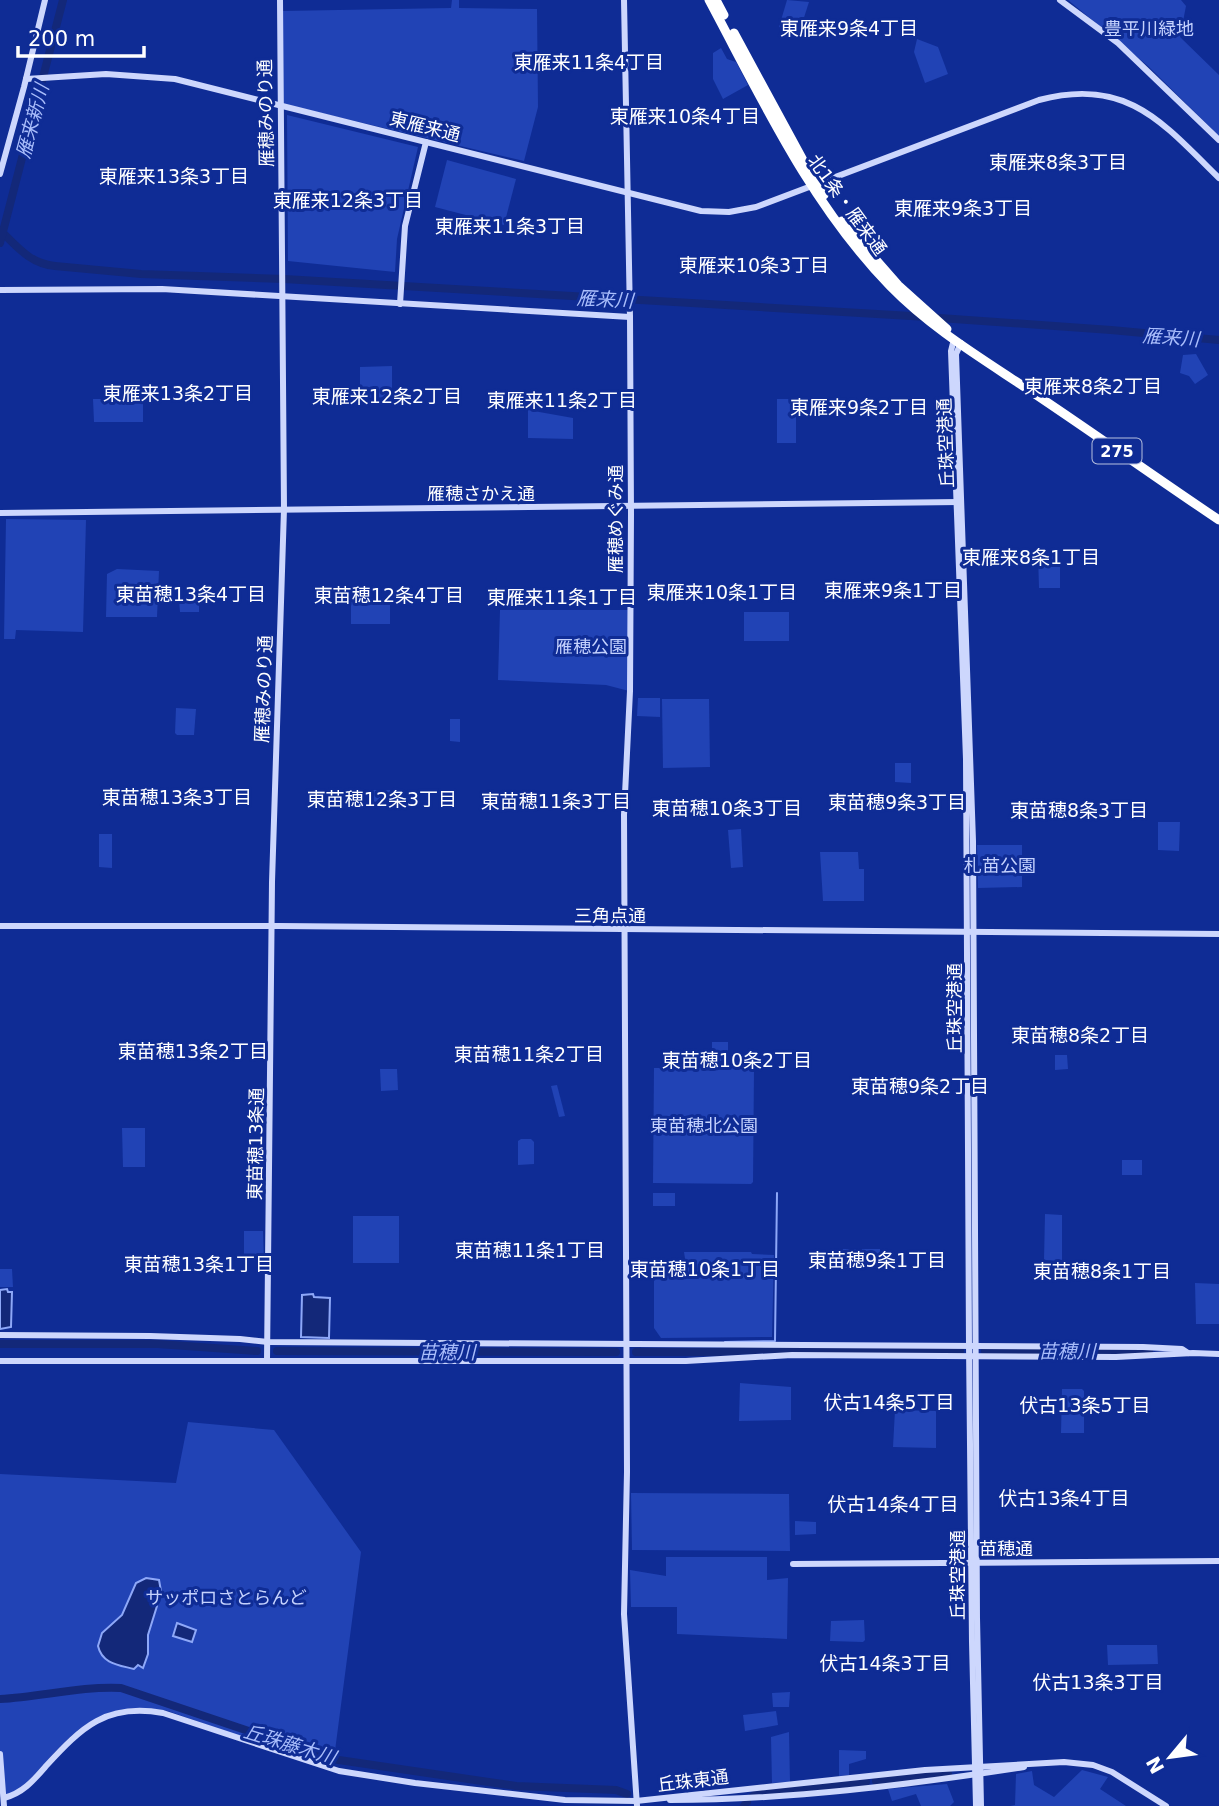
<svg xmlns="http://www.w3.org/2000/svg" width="1219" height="1806" font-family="'DejaVu Sans','Noto Sans JP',sans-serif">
<rect width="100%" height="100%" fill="#0f2c95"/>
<!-- green -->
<g fill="#2143b5">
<polygon points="452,0 459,0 459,8 537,9 538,107 524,161 283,104 283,11 451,8"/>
<polygon points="787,0 809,2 799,33 779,27"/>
<polygon points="1068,0 1181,0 1186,6 1180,37 1219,75 1219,136 1148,66"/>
<polygon points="917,39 938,47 948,74 925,83 914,52"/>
<polygon points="721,48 727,59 736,62 748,85 723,99 713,79 713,53"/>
<polygon points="287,115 418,147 397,239 395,272 288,261"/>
<polygon points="447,160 516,179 504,225 435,207"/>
<polygon points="1196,354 1208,375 1195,384 1189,376 1180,373 1183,355"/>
<polygon points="392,366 392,397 360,398 360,367"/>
<polygon points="93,399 143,399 143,422 94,422"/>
<rect x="777" y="399" width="19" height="44"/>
<polygon points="528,410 573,418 573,439 528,438"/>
<polygon points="6,519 86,520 83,632 16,630 15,639 4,639"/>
<polygon points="1060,553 1060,588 1039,588 1038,554"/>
<polygon points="117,569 159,571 157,617 106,617 107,574"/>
<rect x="351" y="599" width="39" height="25"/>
<polygon points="179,600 199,601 199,612 180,612"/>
<polygon points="500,610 629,610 629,691 606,685 498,680"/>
<rect x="744" y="612" width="45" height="29"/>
<polygon points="638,698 660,698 660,717 637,716"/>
<polygon points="662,699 709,699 710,767 663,768"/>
<polygon points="176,708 196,709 194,735 177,735 175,733"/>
<polygon points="450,719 460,719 460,742 450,741"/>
<polygon points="895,763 911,763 911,783 895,782"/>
<rect x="368" y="790" width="22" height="14"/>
<polygon points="1158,822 1180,822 1179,851 1158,850"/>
<polygon points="741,829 743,867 731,868 728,830"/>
<polygon points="99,834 112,834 112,868 99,867"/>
<polygon points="1022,845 1022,887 978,888 977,845"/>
<polygon points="820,852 858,852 859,869 864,869 864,901 823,901"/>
<rect x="712" y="1042" width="16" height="19"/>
<polygon points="1055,1055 1067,1055 1068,1069 1055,1070"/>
<polygon points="654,1068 752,1068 754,1070 753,1182 751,1184 653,1183"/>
<polygon points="380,1069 397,1069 398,1090 381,1091"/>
<polygon points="557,1085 565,1116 559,1117 551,1086"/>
<polygon points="122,1128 145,1128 145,1167 123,1167"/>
<polygon points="521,1139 531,1139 534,1142 534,1164 518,1165 518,1141"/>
<rect x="1122" y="1160" width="20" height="15"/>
<rect x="653" y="1193" width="22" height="13"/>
<polygon points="1045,1214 1062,1215 1062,1261 1044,1260"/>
<rect x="353" y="1216" width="46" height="47"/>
<polygon points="244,1231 263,1231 264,1261 244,1261"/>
<polygon points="840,1249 880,1249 881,1268 840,1268"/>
<polygon points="684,1252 751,1252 752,1254 774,1255 772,1337 661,1338 654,1328 654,1266 686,1265"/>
<polygon points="0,1269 12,1269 13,1287 0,1287"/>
<polygon points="1195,1283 1219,1284 1219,1324 1196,1324"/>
<polygon points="740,1383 791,1387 791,1420 739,1421"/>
<polygon points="1062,1389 1082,1389 1084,1391 1084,1433 1061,1433"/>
<polygon points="895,1410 936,1411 936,1448 893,1447"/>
<path d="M188 1422 274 1430 361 1552 333 1766 310 1761 168 1711C94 1696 69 1738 23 1787L12 1793 0 1797V1474L176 1483Z"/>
<polygon points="631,1493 789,1494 790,1551 632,1550"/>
<polygon points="795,1521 816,1522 816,1534 795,1535"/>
<polygon points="666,1557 767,1557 767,1580 788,1578 787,1639 677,1634 677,1607 631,1607 630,1570 666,1576"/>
<polygon points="864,1620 865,1640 863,1642 830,1641 831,1621"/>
<polygon points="1107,1645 1157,1645 1158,1664 1108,1665"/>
<polygon points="790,1692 789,1707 773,1707 772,1693"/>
<polygon points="776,1711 778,1725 745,1731 743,1715"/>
<polygon points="789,1732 790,1782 772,1783 771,1737"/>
<polygon points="839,1750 866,1751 866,1759 849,1764 849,1775 839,1776"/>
<polygon points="1082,1770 1108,1777 1100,1789 1126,1806 1010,1806 1015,1805 1016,1774 1032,1771 1034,1785 1054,1797"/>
<polygon points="947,1784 954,1802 950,1806 921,1806 916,1794 892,1801 888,1789"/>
</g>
<!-- water -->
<g fill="#132879" stroke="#8ea8f8" stroke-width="2">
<polygon points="7,1289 8,1292 12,1292 11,1327 0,1329 0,1290"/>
<polygon points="313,1294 314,1297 330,1298 329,1338 301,1337 302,1295"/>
<path d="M146 1578 159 1580 161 1591 156 1601 157 1606 148 1635V1654L143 1668 138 1665 134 1669C119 1665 102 1664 98 1646L102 1633 122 1615 136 1583Z"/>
<polygon points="177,1623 196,1630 192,1642 173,1636"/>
</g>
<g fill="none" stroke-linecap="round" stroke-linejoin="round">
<!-- stream -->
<polyline stroke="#8ea8f8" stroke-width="2" points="725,1342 775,1341 777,1193"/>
<!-- river -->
<g stroke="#132879" stroke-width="8">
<path d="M3 233C19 249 32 264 55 266L141 274 284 279 911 316 1111 330 1219 340"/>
<polyline points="0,243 63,0"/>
<polyline points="0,1344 158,1344 257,1351"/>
<polyline points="277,1351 616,1352"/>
<polyline points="985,1351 1149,1351"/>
<polyline points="636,1352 718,1352 774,1349 960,1351"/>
<path d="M0 1699C41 1697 80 1686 121 1688L332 1759 516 1786 616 1790 627 1794"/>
<polyline points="876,1781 948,1774"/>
<polyline points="794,1789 866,1782"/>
<polyline points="753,1796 758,1793 787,1790"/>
<polyline points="744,1806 747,1802"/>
</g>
<!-- secondary -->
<g stroke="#cdd7fd" stroke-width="6">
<polyline points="624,0 630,317 631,514 630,691 624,815 627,1472 624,1614 637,1806"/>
<polyline points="1060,0 1118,43 1219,140"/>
<path d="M26 79 106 74 175 79 701 211 729 212 756 207 1039 100C1127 77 1162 122 1219 178"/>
<polyline points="0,174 24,87 45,0"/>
<polyline points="0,290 162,289 630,317"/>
<polyline points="400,304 405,226 426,142"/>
<polyline points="954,339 951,351 966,759 969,1345 972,1642 976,1806"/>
<polyline points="961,343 956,354 973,841 977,1618 981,1806"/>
<polyline points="0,513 960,502"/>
<polyline points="0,926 279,926 1219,934"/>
<polyline points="0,1335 150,1336 240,1339 268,1342 1143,1347 1182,1349 1188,1353"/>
<polyline points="267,1360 272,882 284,509 280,0"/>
<polyline points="0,1361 686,1361 792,1355 1116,1357 1193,1353 1219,1354"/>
<polyline points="793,1564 1219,1561"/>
<polyline points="0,1754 4,1806"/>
<path d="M4 1798C23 1793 33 1781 46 1766 82 1727 106 1703 163 1713L339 1771 415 1783 565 1800 636 1801 925 1770 1064 1762 1093 1765 1112 1772 1166 1806"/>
<path d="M670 1800C788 1800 907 1785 1024 1767"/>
</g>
<!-- highway -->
<g stroke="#fff" stroke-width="9">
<path d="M709 0C763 101 810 203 890 286 928 325 973 353 1017 382 1085 427 1152 475 1219 520"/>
<polyline points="716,0 724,15"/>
<polyline points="734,33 811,175 824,195"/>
<polyline points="842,221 898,285 947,329"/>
</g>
</g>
<g text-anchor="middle" stroke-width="6" stroke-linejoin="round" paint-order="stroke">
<!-- shield labels -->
<rect fill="#0f2c95" stroke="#b7c0df" stroke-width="2" x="1092.5" y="438.5" width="49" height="25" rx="5"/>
<g font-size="16" font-weight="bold" fill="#fff">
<text x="1117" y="457">275</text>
</g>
<!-- park labels -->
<g font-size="18" fill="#c5d2fe" stroke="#0f2c95">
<text x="1149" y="35">豊平川緑地</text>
<text x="591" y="653">雁穂公園</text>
<text x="1000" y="872">札苗公園</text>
<text x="704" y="1132">東苗穂北公園</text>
<text x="226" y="1604">サッポロさとらんど</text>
</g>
<!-- street labels -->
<g font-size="18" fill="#fff" stroke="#0f2c95">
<text transform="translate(266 113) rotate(-91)" y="6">雁穂みのり通</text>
<text transform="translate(425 127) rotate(14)" y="6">東雁来通</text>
<text transform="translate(847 205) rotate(54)" y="6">北1条・雁来通</text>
<text transform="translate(946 443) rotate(-92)" y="6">丘珠空港通</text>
<text x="481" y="500">雁穂さかえ通</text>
<text transform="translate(616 519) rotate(-90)" y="6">雁穂めぐみ通</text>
<text transform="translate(264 689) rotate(-88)" y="6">雁穂みのり通</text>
<text x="610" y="922">三角点通</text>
<text transform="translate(955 1008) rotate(-90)" y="6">丘珠空港通</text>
<text transform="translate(256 1144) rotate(-89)" y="6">東苗穂13条通</text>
<text x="1006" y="1555">苗穂通</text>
<text transform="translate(958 1575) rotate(-90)" y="6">丘珠空港通</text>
<text transform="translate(693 1781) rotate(-7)" y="6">丘珠東通</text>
</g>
<!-- neighbourhood labels -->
<g font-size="19" fill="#fff" stroke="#0f2c95">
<text x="849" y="35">東雁来9条4丁目</text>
<text x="589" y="69">東雁来11条4丁目</text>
<text x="685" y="123">東雁来10条4丁目</text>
<text x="1058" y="169">東雁来8条3丁目</text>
<text x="174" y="183">東雁来13条3丁目</text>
<text x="348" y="207">東雁来12条3丁目</text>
<text x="963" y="215">東雁来9条3丁目</text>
<text x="510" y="233">東雁来11条3丁目</text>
<text x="754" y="272">東雁来10条3丁目</text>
<text x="1093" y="393">東雁来8条2丁目</text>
<text x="178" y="400">東雁来13条2丁目</text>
<text x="387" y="403">東雁来12条2丁目</text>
<text x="562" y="407">東雁来11条2丁目</text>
<text x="859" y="414">東雁来9条2丁目</text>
<text x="1031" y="564">東雁来8条1丁目</text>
<text x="893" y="597">東雁来9条1丁目</text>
<text x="722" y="599">東雁来10条1丁目</text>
<text x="191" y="601">東苗穂13条4丁目</text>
<text x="389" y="602">東苗穂12条4丁目</text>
<text x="562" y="604">東雁来11条1丁目</text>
<text x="177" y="804">東苗穂13条3丁目</text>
<text x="382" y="806">東苗穂12条3丁目</text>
<text x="556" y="808">東苗穂11条3丁目</text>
<text x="897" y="809">東苗穂9条3丁目</text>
<text x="727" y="815">東苗穂10条3丁目</text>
<text x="1079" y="817">東苗穂8条3丁目</text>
<text x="1080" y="1042">東苗穂8条2丁目</text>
<text x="193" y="1058">東苗穂13条2丁目</text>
<text x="529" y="1061">東苗穂11条2丁目</text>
<text x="737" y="1067">東苗穂10条2丁目</text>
<text x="920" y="1093">東苗穂9条2丁目</text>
<text x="530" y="1257">東苗穂11条1丁目</text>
<text x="877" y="1267">東苗穂9条1丁目</text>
<text x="199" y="1271">東苗穂13条1丁目</text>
<text x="705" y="1276">東苗穂10条1丁目</text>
<text x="1102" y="1278">東苗穂8条1丁目</text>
<text x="889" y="1409">伏古14条5丁目</text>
<text x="1085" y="1412">伏古13条5丁目</text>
<text x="1064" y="1505">伏古13条4丁目</text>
<text x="893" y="1511">伏古14条4丁目</text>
<text x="885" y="1670">伏古14条3丁目</text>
<text x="1098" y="1689">伏古13条3丁目</text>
</g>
<!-- water labels -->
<g font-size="19" font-style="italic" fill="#a9bdfb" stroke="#0f2c95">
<text transform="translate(32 121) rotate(-75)" y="7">雁来新川</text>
<text transform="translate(605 299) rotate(3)" y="7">雁来川</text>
<text transform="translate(1171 337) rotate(4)" y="7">雁来川</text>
<text x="1067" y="1358">苗穂川</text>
<text x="447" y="1359">苗穂川</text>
<text transform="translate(290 1744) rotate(17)" y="7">丘珠藤木川</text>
</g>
</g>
<!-- north arrow -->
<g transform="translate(1170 1757) rotate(241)" stroke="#0f2c95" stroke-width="5" paint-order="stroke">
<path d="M0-5L12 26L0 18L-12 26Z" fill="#ffffff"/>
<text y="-10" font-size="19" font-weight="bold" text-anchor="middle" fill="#ffffff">N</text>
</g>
<!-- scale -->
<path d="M18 46v10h126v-10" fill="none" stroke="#ffffff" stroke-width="3.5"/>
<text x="28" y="46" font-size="21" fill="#ffffff" stroke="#0f2c95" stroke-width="5" paint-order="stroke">200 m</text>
</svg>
